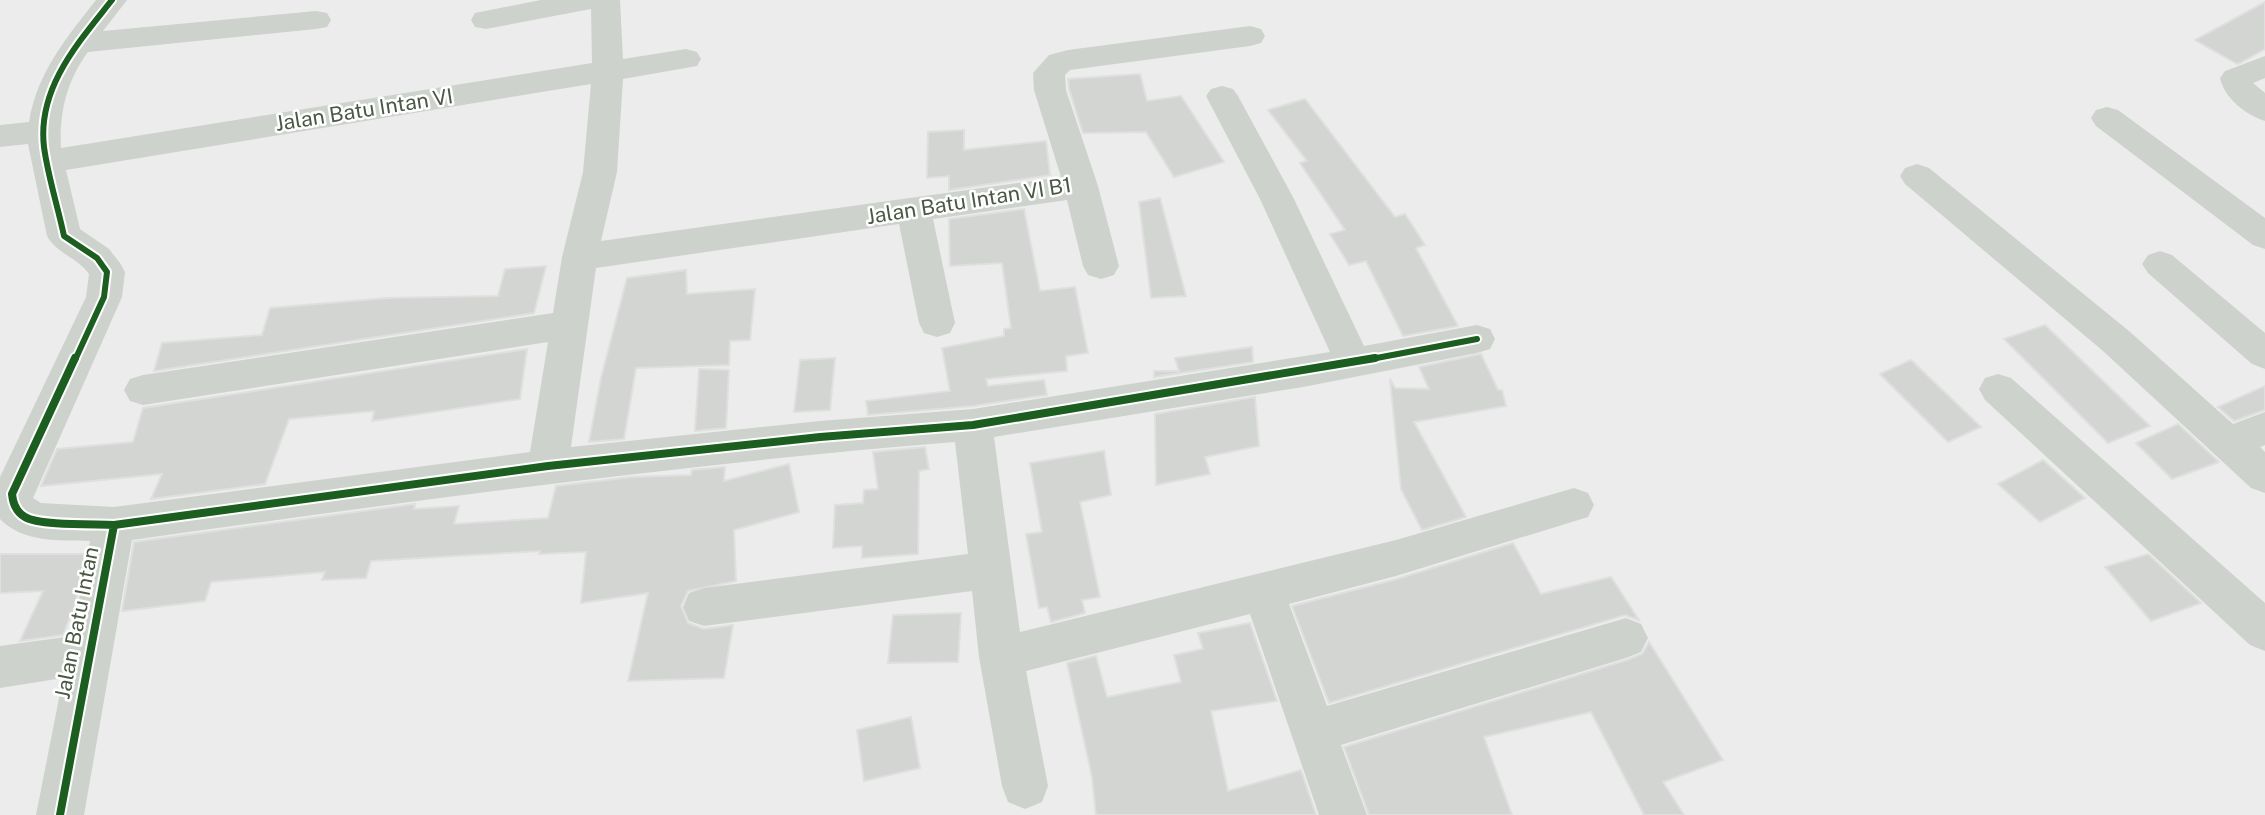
<svg xmlns="http://www.w3.org/2000/svg" width="2265" height="815" font-family="'Public Sans',sans-serif">
<rect width="100%" height="100%" fill="#ececed"/>
<!-- building -->
<g fill="#d3d5d2" stroke="#dedfde" stroke-width="2">
<polygon points="2265,2 2265,49 2240,63 2237,64 2195,40"/>
<polygon points="1140,74 1147,101 1181,96 1224,162 1174,177 1146,132 1083,133 1069,89 1068,79"/>
<polygon points="1305,99 1395,217 1405,214 1425,245 1416,248 1458,326 1403,336 1366,261 1349,265 1330,234 1345,230 1300,163 1307,161 1268,110"/>
<polygon points="964,130 964,150 1046,141 1050,175 949,190 949,176 927,178 928,132"/>
<polygon points="1160,198 1186,296 1151,298 1139,202"/>
<polygon points="1024,209 1040,291 1075,287 1088,353 1066,356 1067,371 986,379 988,386 1044,380 1047,395 973,406 868,415 866,401 950,391 942,348 1004,336 1004,329 1011,328 1002,263 950,266 949,219"/>
<polygon points="546,266 534,313 154,371 162,343 262,335 270,308 388,298 498,296 505,269"/>
<polygon points="686,270 687,294 755,289 750,340 730,341 729,365 636,368 624,439 589,442 601,378 627,278"/>
<polygon points="2045,325 2128,405 2150,426 2108,443 2004,339"/>
<polygon points="1252,347 1253,362 1154,377 1154,371 1179,371 1175,358"/>
<polygon points="527,349 520,399 372,421 374,411 289,419 265,484 151,499 162,474 41,486 57,449 133,442 143,408"/>
<polygon points="1481,354 1498,390 1502,390 1506,406 1414,422 1466,517 1422,530 1401,489 1390,379 1395,388 1429,389 1419,367"/>
<polygon points="835,358 830,410 794,412 800,360"/>
<polygon points="1911,360 1981,427 1948,442 1880,374"/>
<polygon points="699,369 729,370 726,428 695,431"/>
<polygon points="2265,386 2265,410 2234,421 2218,407"/>
<polygon points="1255,397 1259,446 1205,457 1210,474 1156,485 1155,414"/>
<polygon points="2178,424 2219,462 2172,479 2136,443"/>
<polygon points="925,447 929,469 919,471 918,554 862,558 862,546 833,548 835,505 863,503 864,490 878,489 873,452"/>
<polygon points="1104,451 1111,495 1080,502 1100,597 1082,600 1085,613 1051,622 1047,607 1039,608 1026,534 1042,532 1030,463"/>
<polygon points="2043,460 2085,498 2040,522 1998,484"/>
<polygon points="789,464 799,512 734,530 736,581 688,591 681,606 688,623 704,629 733,625 724,678 628,681 648,593 581,603 586,552 539,554 540,551 371,561 366,578 322,580 325,572 211,582 205,601 122,611 134,542 415,504 414,509 459,506 454,524 548,518 556,486 632,477 691,475 692,470 725,467 724,481"/>
<polygon points="1513,543 1541,594 1611,577 1639,620 1625,615 1329,703 1292,606 1397,579"/>
<polygon points="0,554 85,554 73,617 70,617 63,635 20,641 43,591 0,593"/>
<polygon points="2148,554 2201,603 2151,621 2105,567"/>
<polygon points="961,613 958,662 888,663 893,615"/>
<polygon points="1250,623 1277,701 1211,711 1228,791 1301,770 1316,815 1096,815 1092,777 1067,663 1096,656 1107,697 1181,682 1174,655 1203,649 1198,633"/>
<polygon points="1649,642 1723,760 1663,782 1684,815 1644,815 1591,712 1484,737 1512,815 1369,815 1344,747 1627,660 1642,654"/>
<polygon points="911,717 920,768 864,781 857,730"/>
</g>
<g fill="none" stroke-linecap="round" stroke-linejoin="round">
<!-- minor -->
<g fill="#ced2cd" fill-rule="evenodd">
<path d="M96 0H127L103 31 316 11 327 13 331 20 327 27 316 29 88 52C67 80 59 113 61 148L592 63 591 9 486 29 475 27 471 20 475 13 541 0H620L623 59 686 49 697 52 701 59 697 66 623 79 617 172 601 241 1061 177 1034 90 1033 73 1049 55 1068 50 1250 26 1261 29 1265 36 1261 43 1250 46 1070 70 1065 75 1066 90 1098 186 1119 266 1114 275 1101 279 1088 275 1083 266 1067 200 933 219 955 323 950 333 937 337 924 333 919 323 899 224 596 268 571 447 820 421 973 409 1330 352 1260 199 1206 96 1211 89 1222 86 1233 89 1238 96 1294 199 1364 346 1477 325 1490 329 1495 339 1490 349 1477 353 1303 387 994 437 1020 632 1396 540 1574 488 1588 493 1594 505 1588 517 1396 576 1289 604 1327 706 1626 618 1641 624 1648 638 1641 652 1626 658 1341 745 1367 815H1319L1250 614 1026 671 1048 786 1042 802 1025 809 1008 802 1002 786 979 657 972 591 704 626 689 621 683 607 689 593 704 588 968 554 955 442C679 464 406 502 132 540L84 815H36L63 678 0 688V646L72 636 90 541C59 540 23 543 0 519V477L86 297 89 274C78 258 56 253 47 236L28 144 0 147V125L29 122C37 73 66 38 96 0ZM591 84 583 172 562 257 553 313 143 375 130 379 124 390 130 401 143 405 548 342 530 452 114 507 41 503 33 498 122 297 125 272 120 263 109 249 80 229 66 170Z"/>
<path d="M2265 56V78L2253 83 2265 93V121C2246 115 2224 98 2220 78L2225 71Z"/>
<polygon points="2107,107 2118,110 2265,218 2265,249 2253,245 2096,126 2091,118 2096,110"/>
<polygon points="1917,164 1929,168 2129,331 2233,424 2265,412 2265,445 2260,447 2265,452 2265,493 2251,488 2103,351 1905,184 1900,176 1905,168"/>
<polygon points="2160,251 2172,255 2265,333 2265,369 2252,364 2148,273 2142,264 2148,255"/>
<polygon points="1998,374 2011,378 2265,603 2265,651 2250,645 1985,400 1979,389 1985,378"/>
</g>
<defs>
<g id="cycleway-far1">
<path d="M75 360 104 297 107 272 97 258 64 236C58 207 48 177 44 147 37 88 78 43 112 0"/>
<polyline points="1366,360 1477,339"/>
</g>
<g id="cycleway">
<polyline points="114,525 548,466 820,437 973,425 1375,358"/>
<path d="M60 815 114 525C95 524 40 526 25 517 16 512 13 504 12 494L75 358"/>
</g>
</defs>
<!-- cycleway-far1 casing -->
<use href="#cycleway-far1" stroke="#fff" stroke-width="10"/>
<!-- cycleway casing -->
<use href="#cycleway" stroke="#fff" stroke-width="12"/>
<!-- cycleway-far1 -->
<use href="#cycleway-far1" stroke="#1b5e20" stroke-width="6"/>
<!-- cycleway -->
<use href="#cycleway" stroke="#1b5e20" stroke-width="8"/>
</g>
<g text-anchor="middle" stroke-width="5" stroke-linejoin="round" paint-order="stroke">
<!-- street labels -->
<g font-size="21" fill="#4b5844" stroke="#fff">
<text transform="translate(364 110) rotate(-9)" y="7">Jalan Batu Intan VI</text>
<text transform="translate(969 201) rotate(-9)" y="7">Jalan Batu Intan VI B1</text>
<text transform="translate(77 623) rotate(-79)" y="7">Jalan Batu Intan</text>
</g>
</g>
</svg>
